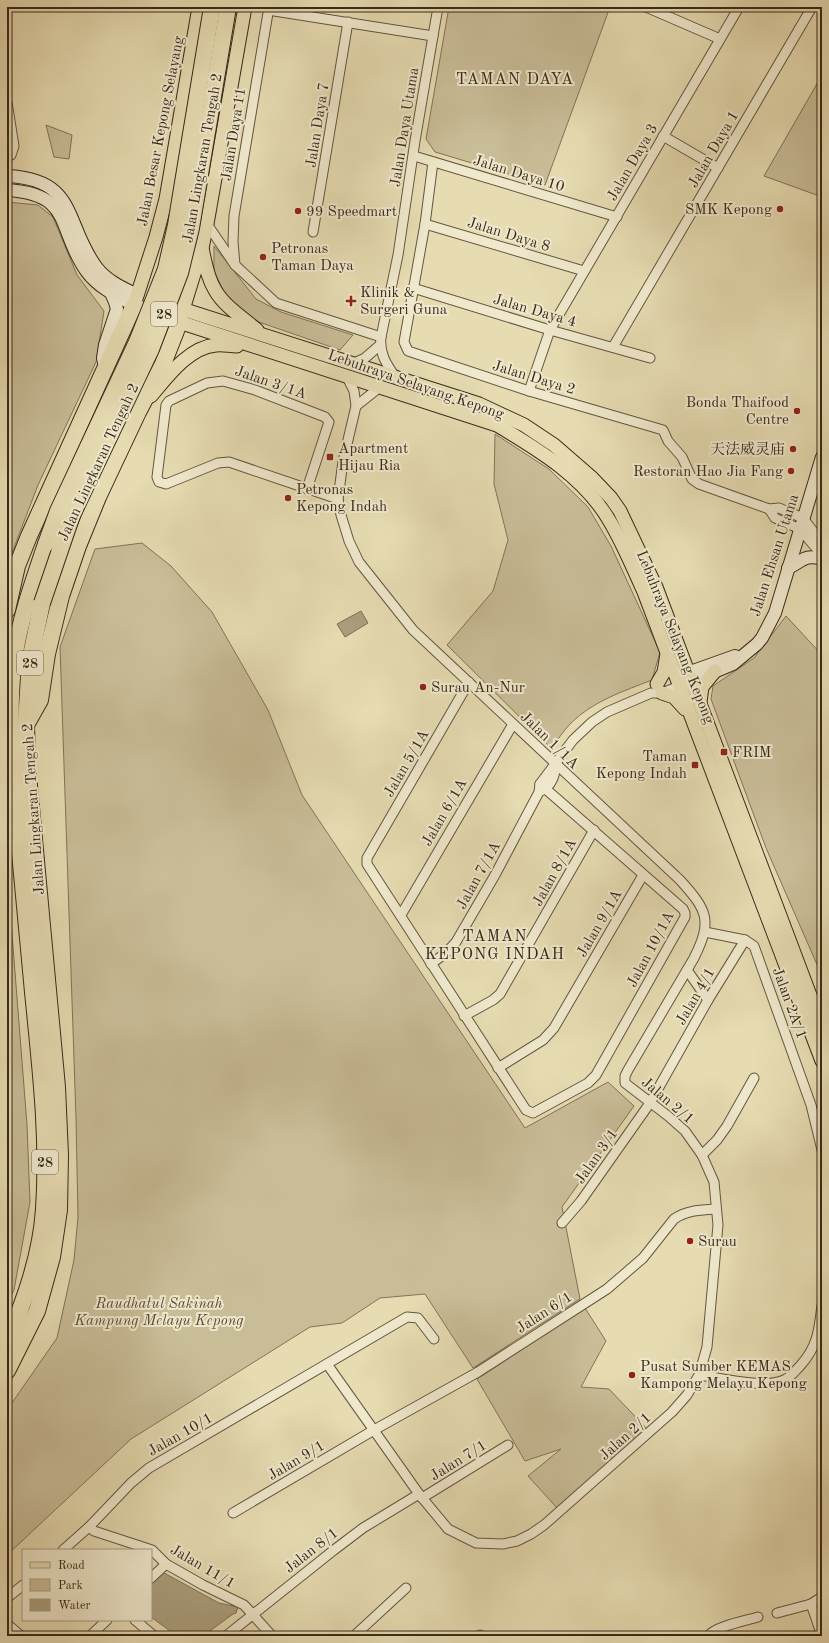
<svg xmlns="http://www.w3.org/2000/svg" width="829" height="1643" font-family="'Old Standard TT','Noto Serif SC',serif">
<rect width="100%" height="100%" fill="#e6dbb1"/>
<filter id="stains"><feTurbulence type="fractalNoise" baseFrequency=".005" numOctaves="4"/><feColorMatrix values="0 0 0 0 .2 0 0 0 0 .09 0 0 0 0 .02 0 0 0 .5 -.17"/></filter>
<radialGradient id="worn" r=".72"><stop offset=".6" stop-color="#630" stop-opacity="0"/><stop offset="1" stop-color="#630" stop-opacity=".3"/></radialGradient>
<!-- green -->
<g fill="#c9bd98" stroke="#81735a">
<polygon points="449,7 610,7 545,185 435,152 426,139"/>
<polygon points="822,75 822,197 764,176"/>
<polygon points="46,125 72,135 69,159 54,157"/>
<polygon points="7,202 38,205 53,217 77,275 104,311 96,362 38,485 7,566"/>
<polygon points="214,246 256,299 281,312 353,335 340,350 253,320 226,296 214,271"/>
<path d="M495 434 549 469 588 507 611 546 660 652 652 680C624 691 593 701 571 723 563 731 558 740 551 748L447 645 493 591 508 540 494 484Z"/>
<polygon points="142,543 171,566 212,612 268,710 302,795 525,1128 608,1082 634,1106 562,1207 580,1299 473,1368 425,1294 380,1298 342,1323 310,1327 131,1439 7,1555 7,1410 57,1338 74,1260 78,1217 76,1118 60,647 95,549"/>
<polygon points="786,616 822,655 822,976 766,848 711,699 713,686 754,658"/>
<polygon points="7,889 11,921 27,1125 30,1202 14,1290 7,1303"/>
<polygon points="585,1308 606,1341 581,1387 609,1389 647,1429 557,1508 528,1476 561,1449 525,1461 477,1379"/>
</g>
<!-- water -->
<g fill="#ab9e7e" stroke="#7d6f56">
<polygon points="361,611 368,623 345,637 337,624"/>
<polygon points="164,1572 166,1574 219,1603 238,1607 236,1613 233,1614 203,1636 177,1636 151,1617 151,1585"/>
</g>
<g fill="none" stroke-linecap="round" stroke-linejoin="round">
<defs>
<g id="street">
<polyline points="646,7 720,39"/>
<polyline points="268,10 433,36"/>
<polyline points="7,102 14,146 11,155 7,157"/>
<polyline points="663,136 718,168"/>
<polyline points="414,156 617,217"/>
<polyline points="433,162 425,224 404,342 408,351 529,391 663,430 668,441 682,457 692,479 699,484 769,509 779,508 803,518 822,543"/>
<polyline points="207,224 235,265 276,303 381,337"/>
<polyline points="425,224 584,271"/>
<polyline points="313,232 348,22"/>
<polyline points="235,265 233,242 234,216 269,7"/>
<polyline points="413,288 550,330 650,358"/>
<polyline points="613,347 812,7"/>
<polyline points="352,364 365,358 380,345"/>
<path d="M396 378C387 365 379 354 381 337L398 255 415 141 438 7"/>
<polyline points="529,391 550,330 739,7"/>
<polyline points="356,406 380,387"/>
<polyline points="307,489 329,422 325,417 255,390 223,381 207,383 169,401 166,405 157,477 159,482 166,484 218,463 229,462 338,499"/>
<polyline points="769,509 775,518 800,529 822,555"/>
<polyline points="469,682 367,858 367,864 526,1110 533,1113 588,1083 596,1075 685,917 685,913 683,909 540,784"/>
<path d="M541 791C551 787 556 775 555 764"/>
<polyline points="401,915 513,724"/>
<polyline points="705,932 745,940 754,946 811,1105 822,1150"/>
<polyline points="431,964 447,952 456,942 495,875 539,792 540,784 573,740 592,722 607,712 651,693 662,693 680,686"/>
<polyline points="687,970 708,1000"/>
<polyline points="464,1016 493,1000 500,994 594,830"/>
<polyline points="498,1068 543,1040 554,1028 643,875"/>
<polyline points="702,1155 717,1140 727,1126 754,1078"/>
<polyline points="562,1223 581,1201 650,1103 708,1000 745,940"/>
<path d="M327 1364 419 1494 448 1529 476 1543 503 1544 517 1541 531 1534 544 1525 672 1412 687 1395 699 1375 707 1347 718 1225 714 1182 702 1155 685 1131 668 1116 625 1083V1076L628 1070 694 958C713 920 707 910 680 880L413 630 359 562 349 541 341 515 338 499 343 461 356 406 354 391 347 377"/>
<path d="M699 1375C721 1378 764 1389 784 1380 791 1377 795 1371 800 1366 818 1346 819 1330 822 1305"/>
<polyline points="422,1498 508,1445"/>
<path d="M233 1513 374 1430 478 1372 607 1289 643 1258 674 1219C687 1210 701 1210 716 1209"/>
<polyline points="89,1527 94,1531 152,1550 166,1564 203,1585 244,1605 272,1636"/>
<polyline points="63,1550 89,1527 131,1483 149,1468 407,1317 418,1318 434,1339"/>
<polyline points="151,1578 166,1564"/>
<polyline points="7,1598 23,1585"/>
<polyline points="811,1604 822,1636"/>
<polyline points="777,1613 811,1604 822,1597"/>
<polyline points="135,1620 154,1636"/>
<polyline points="7,1624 21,1636"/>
<polyline points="90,1636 107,1620"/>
<polyline points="226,1636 334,1550 363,1528 419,1494"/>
<polyline points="354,1636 406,1588"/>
<polyline points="479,1636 480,1635"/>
<path d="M708 1636C716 1626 745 1621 758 1617"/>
</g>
<g id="secondary">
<path d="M7 176C79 179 64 225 97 268 107 281 123 288 137 295"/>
<path d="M7 190C75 194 56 230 87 272 99 288 117 296 134 305"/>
<polyline points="105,368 103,358 105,345 117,309 115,302 111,293"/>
<path d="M788 568C803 561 804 554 822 559"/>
<polyline points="679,676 735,656"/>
<polyline points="683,685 733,664 757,644 762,638 775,613 822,457"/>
</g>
<g id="primary">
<path d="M202 248C205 262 207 277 215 290 224 306 243 318 257 330"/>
<polyline points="160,302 479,404 524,425 554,445 592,478 611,498 620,511 656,587 822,1027"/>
<polyline points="142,308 134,305 156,237 166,199 199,7"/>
<polyline points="181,316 202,248 207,224 245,7"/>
<path d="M170 319 497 425C539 450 584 477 609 520 623 543 633 568 644 592L822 1061"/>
<path d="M151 396C167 377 189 347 216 345 222 344 230 346 237 346"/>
<polyline points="657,684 664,672 667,654"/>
<polyline points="662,693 674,697 685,709"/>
<polyline points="700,702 702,687 715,671"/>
</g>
<g id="highway">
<polyline points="7,610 17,566 29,536 134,305"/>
<polyline points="27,723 40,700 47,654 61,596 78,546 98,497 138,412 163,364 179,323"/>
<path d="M7 1342C25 1300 41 1255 44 1209 49 1136 40 1064 33 992 26 917 19 842 12 767 11 731 9 694 14 659 20 619 33 582 46 544"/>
<polyline points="7,1371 37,1311 52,1257 59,1210 60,1155 57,1087 27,764 26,724 30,660 42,603"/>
</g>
</defs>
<!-- street casing -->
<use href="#street" stroke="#645640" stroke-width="11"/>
<!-- secondary casing -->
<use href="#secondary" stroke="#39291b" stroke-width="14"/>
<!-- primary casing -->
<use href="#primary" stroke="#39291b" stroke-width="15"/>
<!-- highway casing -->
<use href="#highway" stroke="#39291b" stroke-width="18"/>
<!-- street -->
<use href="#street" stroke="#efe8cc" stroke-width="9"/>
<!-- secondary -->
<use href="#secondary" stroke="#efe8cc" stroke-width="12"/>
<!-- primary -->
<use href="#primary" stroke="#e6dbb1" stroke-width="13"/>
<!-- highway -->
<use href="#highway" stroke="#e6dbb1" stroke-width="16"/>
<defs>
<g id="highway-bridge">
<polyline points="46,544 58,511 137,342 166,269 176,225 212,7"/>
<polyline points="42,603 72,515 151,349 180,273 191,228 228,7"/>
</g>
</defs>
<!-- highway-bridge casing -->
<use href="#highway-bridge" stroke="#39291b" stroke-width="18" stroke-linecap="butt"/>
<!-- highway-bridge -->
<use href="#highway-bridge" stroke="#e6dbb1" stroke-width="16"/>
</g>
<!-- markers -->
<g fill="#8f2418" stroke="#efe8cc" stroke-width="1.5">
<circle cx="780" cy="209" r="4"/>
<circle cx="298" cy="211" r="4"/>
<circle cx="263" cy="257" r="4"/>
<path d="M349 295h4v4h4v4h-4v4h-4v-4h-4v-4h4z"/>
<circle cx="797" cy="411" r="4"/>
<circle cx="793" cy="449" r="4"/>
<rect x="326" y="453" width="8" height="8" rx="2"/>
<circle cx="791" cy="471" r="4"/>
<circle cx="288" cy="498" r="4"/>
<circle cx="423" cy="687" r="4"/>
<rect x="720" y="748" width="8" height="8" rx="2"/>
<rect x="691" y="761" width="8" height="8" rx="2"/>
<circle cx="690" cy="1241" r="4"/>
<circle cx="632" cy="1375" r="4"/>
</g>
<g text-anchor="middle" stroke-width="4" stroke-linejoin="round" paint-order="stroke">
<!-- shield labels -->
<g fill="#efe8cc" stroke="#706250" stroke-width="1">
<rect x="151" y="302" width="26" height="24" rx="3"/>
<rect x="17" y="651" width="26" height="24" rx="3"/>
<rect x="32" y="1150" width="26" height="24" rx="3"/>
</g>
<g font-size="14" font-weight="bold" fill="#39291b">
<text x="164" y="319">28</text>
<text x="30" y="668">28</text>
<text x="45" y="1167">28</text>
</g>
<!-- street labels -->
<g font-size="15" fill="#39291b" stroke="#efe8cc">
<text transform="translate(317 125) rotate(-81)" y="5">Jalan Daya 7</text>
<text transform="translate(404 127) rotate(-81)" y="5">Jalan Daya Utama</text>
<text transform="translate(160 131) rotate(-79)" y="5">Jalan Besar Kepong Selayang</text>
<text transform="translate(233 134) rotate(-81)" y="5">Jalan Daya 11</text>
<text transform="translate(713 149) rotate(-60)" y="5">Jalan Daya 1</text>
<text transform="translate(202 158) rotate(-80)" y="5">Jalan Lingkaran Tengah 2</text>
<text transform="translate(632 162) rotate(-60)" y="5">Jalan Daya 3</text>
<text transform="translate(519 173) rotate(17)" y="5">Jalan Daya 10</text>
<text transform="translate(509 234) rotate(17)" y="5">Jalan Daya 8</text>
<text transform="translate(535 310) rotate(16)" y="5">Jalan Daya 4</text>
<text transform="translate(534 377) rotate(17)" y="5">Jalan Daya 2</text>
<text transform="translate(271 382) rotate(19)" y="5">Jalan 3/1A</text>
<text transform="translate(416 384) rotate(19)" y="5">Lebuhraya Selayang Kepong</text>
<text transform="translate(98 462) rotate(-65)" y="5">Jalan Lingkaran Tengah 2</text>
<text transform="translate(774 555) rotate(-72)" y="5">Jalan Ehsan Utama</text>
<text transform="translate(676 637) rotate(68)" y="5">Lebuhraya Selayang Kepong</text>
<text transform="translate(550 740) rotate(44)" y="5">Jalan 1/1A</text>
<text transform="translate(406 763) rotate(-60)" y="5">Jalan 5/1A</text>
<text transform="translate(33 809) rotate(-94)" y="5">Jalan Lingkaran Tengah 2</text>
<text transform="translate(444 812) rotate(-60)" y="5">Jalan 6/1A</text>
<text transform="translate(554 872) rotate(-61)" y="5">Jalan 8/1A</text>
<text transform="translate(478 875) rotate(-61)" y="5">Jalan 7/1A</text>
<text transform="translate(599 923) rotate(-60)" y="5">Jalan 9/1A</text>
<text transform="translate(650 949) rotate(-62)" y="5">Jalan 10/1A</text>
<text transform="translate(695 996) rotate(-60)" y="5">Jalan 4/1</text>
<text transform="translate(790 1003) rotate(70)" y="5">Jalan 2A/1</text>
<text transform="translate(668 1100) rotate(40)" y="5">Jalan 2/1</text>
<text transform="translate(596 1156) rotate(-55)" y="5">Jalan 3/1</text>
<text transform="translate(544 1312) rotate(-33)" y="5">Jalan 6/1</text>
<text transform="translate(180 1434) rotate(-30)" y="5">Jalan 10/1</text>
<text transform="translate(625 1436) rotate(-42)" y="5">Jalan 2/1</text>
<text transform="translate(296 1460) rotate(-31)" y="5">Jalan 9/1</text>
<text transform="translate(458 1460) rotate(-32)" y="5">Jalan 7/1</text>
<text transform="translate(311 1550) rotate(-38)" y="5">Jalan 8/1</text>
<text transform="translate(203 1566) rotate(30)" y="5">Jalan 11/1</text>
</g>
<!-- poi labels -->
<g font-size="15" fill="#39291b" stroke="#efe8cc" text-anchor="start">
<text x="772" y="214" text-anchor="end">SMK Kepong</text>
<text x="306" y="216">99 Speedmart</text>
<text x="271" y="253">Petronas<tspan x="271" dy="17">Taman Daya</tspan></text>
<text x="360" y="297">Klinik &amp;<tspan x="360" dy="17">Surgeri Guna</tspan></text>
<text x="789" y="407" text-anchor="end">Bonda Thaifood<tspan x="789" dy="17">Centre</tspan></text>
<text x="338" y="453">Apartment<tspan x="338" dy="17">Hijau Ria</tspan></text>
<text x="785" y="454" text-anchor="end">天法威灵庙</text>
<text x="783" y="476" text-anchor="end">Restoran Hao Jia Fang</text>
<text x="296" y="494">Petronas<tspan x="296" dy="17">Kepong Indah</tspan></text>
<text x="431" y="692">Surau An-Nur</text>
<text x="732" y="757">FRIM</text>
<text x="687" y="761" text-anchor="end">Taman<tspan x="687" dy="17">Kepong Indah</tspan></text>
<text x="698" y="1246">Surau</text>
<text x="640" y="1371">Pusat Sumber KEMAS<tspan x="640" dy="17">Kampong Melayu Kepong</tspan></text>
</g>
<!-- park labels -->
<g font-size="15" font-style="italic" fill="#5d4e3a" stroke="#efe8cc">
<text x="159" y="1308">Raudhatul Sakinah<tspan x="159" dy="17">Kampung Melayu Kepong</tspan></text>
</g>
<!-- neighbourhood labels -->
<g font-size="16" letter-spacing="1" fill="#39291b" stroke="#efe8cc">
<text x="515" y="84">TAMAN DAYA</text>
<text x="495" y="941">TAMAN<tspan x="495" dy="18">KEPONG INDAH</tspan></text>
</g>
</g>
<!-- margin -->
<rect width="829" height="1643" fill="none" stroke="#e6dbb1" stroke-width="24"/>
<rect x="8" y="8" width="813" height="1627" fill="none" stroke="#39291b" stroke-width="2"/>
<rect x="12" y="12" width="805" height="1619" fill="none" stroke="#39291b"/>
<!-- legend -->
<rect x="22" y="1549" width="130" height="72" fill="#efe8cc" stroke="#a69c85"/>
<rect x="30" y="1562" width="20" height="6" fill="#e6dbb1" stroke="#a69c85"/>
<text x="58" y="1569" font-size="12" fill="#39291b">Road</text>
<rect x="30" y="1579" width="20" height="12" fill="#c9bd98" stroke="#a69c85"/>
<text x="58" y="1589" font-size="12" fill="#39291b">Park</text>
<rect x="30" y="1599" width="20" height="12" fill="#ab9e7e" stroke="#a69c85"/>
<text x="58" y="1609" font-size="12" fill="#39291b">Water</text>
<rect width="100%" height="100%" filter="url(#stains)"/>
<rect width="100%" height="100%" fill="url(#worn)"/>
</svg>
